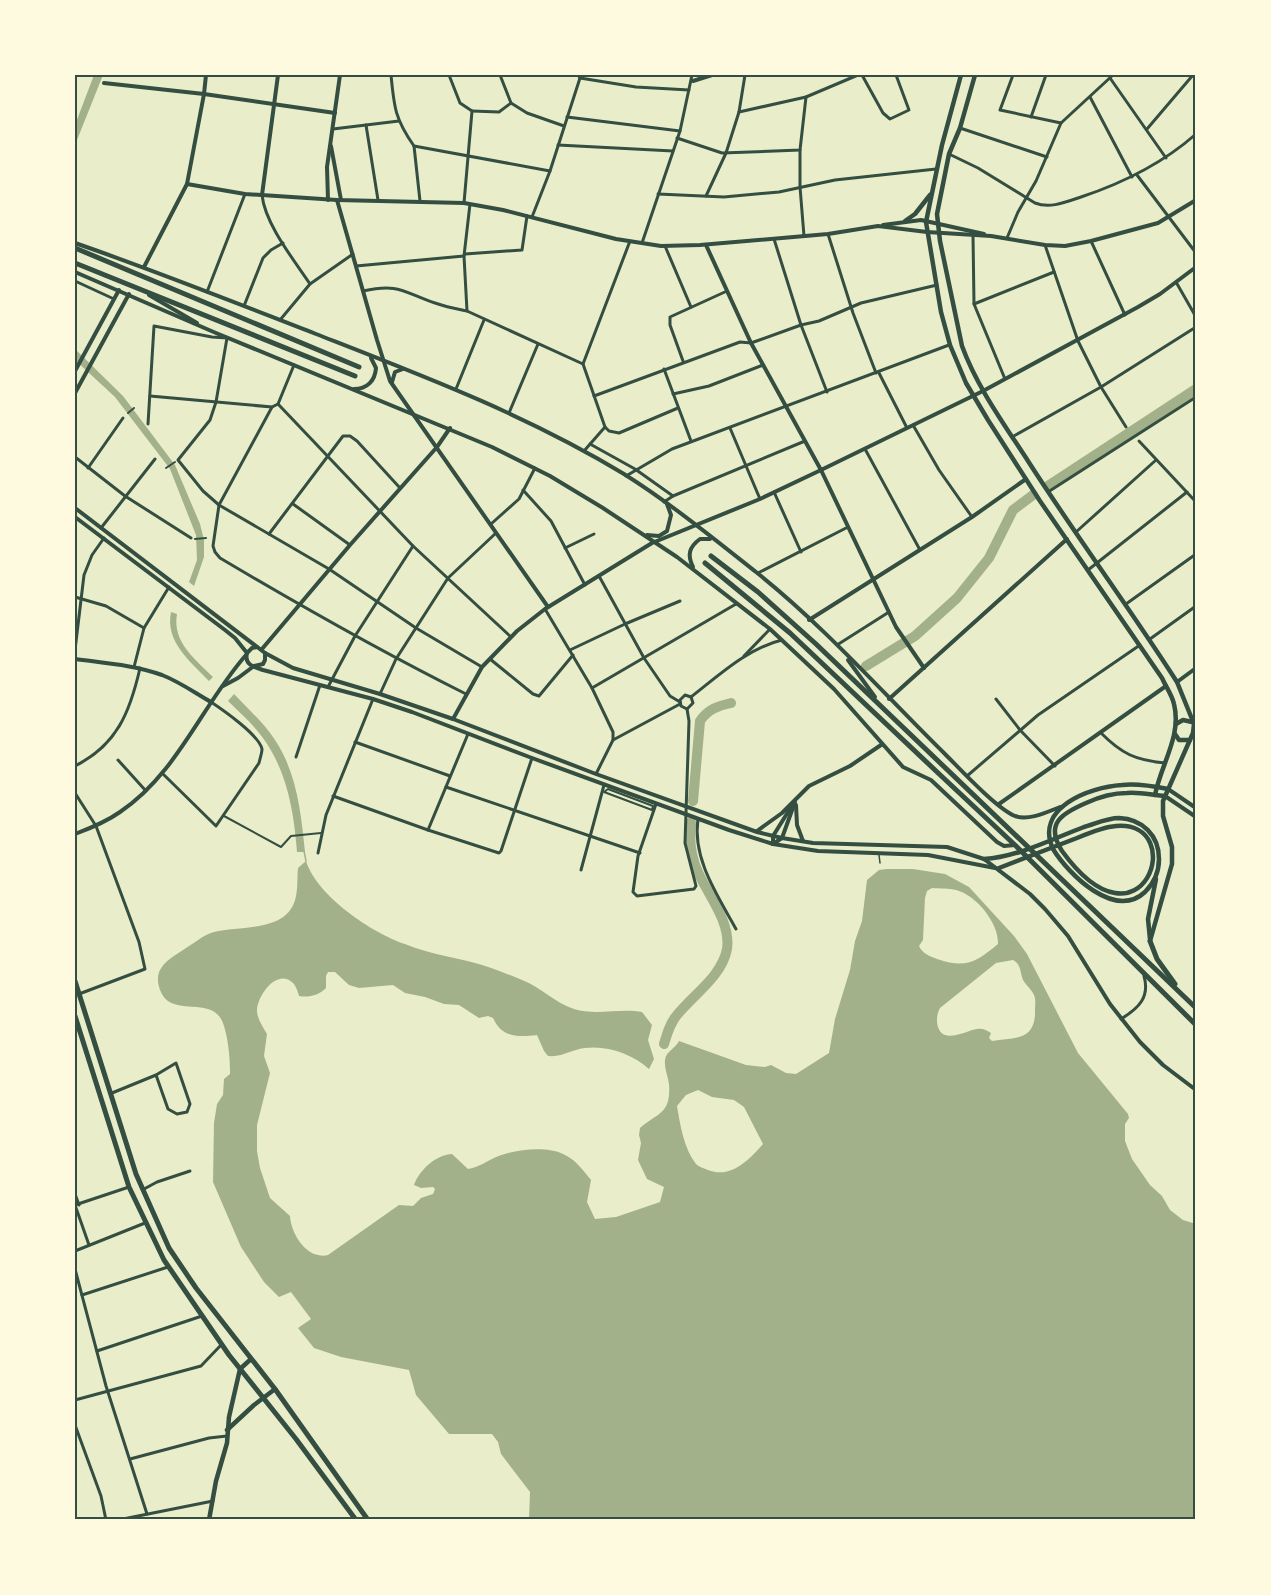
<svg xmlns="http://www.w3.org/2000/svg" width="1271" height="1595" font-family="'Golos Text',sans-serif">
<rect width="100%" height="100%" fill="#e9edc9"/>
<!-- water -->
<g fill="#a3b18a" fill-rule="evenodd">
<polygon points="94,75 103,75 75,145 75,125"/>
<polygon points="75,349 123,396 175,465 200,524 204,540 204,557 194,586 189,582 197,560 196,535 170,469 115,397 75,360"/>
<path d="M171 612 177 614C172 642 195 659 213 677L209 681C190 661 165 642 171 612Z"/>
<path d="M234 694C248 709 264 723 275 740 297 773 301 813 305 852H297C294 812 287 771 263 738 253 724 239 712 228 701Z"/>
<path d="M306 861C317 896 372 933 405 944 427 953 452 957 475 963 491 967 507 974 522 980 541 987 555 1003 574 1009 596 1016 620 1008 642 1012L652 1025 648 1040 654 1059 649 1069C630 1052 600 1043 576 1050 566 1053 559 1057 548 1056L544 1051 537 1035C518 1037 502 1038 493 1018L488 1016 479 1018 459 1005 444 1004 425 997 405 993 393 985 359 988 349 985 335 972H328L326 976V988C319 995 309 998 299 996 298 992 296 986 293 983 277 967 256 997 257 1012 258 1020 263 1027 267 1034L264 1056 270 1073 257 1125V1151L260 1168 270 1198 290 1216C291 1234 307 1260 328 1255L399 1205 413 1206 421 1198 433 1194 435 1189 433 1187 421 1188 414 1185C420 1169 436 1155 452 1154L468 1169C478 1167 484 1163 494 1158 511 1150 545 1145 563 1154 575 1159 583 1170 591 1180L587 1202 595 1219 616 1217 660 1202 664 1187 647 1179 638 1160 641 1143 639 1135 640 1128C659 1112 671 1114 669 1084 668 1076 664 1068 665 1060 666 1051 675 1049 679 1041L746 1065 765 1067 771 1065 786 1073 796 1074 829 1053 835 1019 850 970 855 941 862 921 867 880 879 870 887 869H913L945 874 969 887 1014 936 1027 954 1078 1053 1128 1114 1129 1118 1125 1124V1141L1132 1159 1150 1185 1162 1196 1170 1210 1183 1220 1196 1224V1520H529L530 1492 501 1454 498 1442 492 1434H449L416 1395 409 1370 341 1357 314 1348 298 1328 311 1319 291 1292 279 1297 264 1282 241 1247 213 1182 214 1123 217 1104 223 1095 224 1079 230 1074V1069C230 1056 227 1025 219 1016 204 998 170 1017 160 990 158 984 157 978 159 972 164 961 174 956 183 950 192 945 204 934 214 932 242 925 289 933 296 896 298 887 297 877 298 868ZM932 888C939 889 949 888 956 890 976 895 999 923 998 944 976 962 966 969 937 959 929 956 922 953 919 946L923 940 925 898 927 891ZM1013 960C1021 964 1020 972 1023 980 1026 985 1032 990 1034 995 1036 999 1035 1006 1035 1010 1036 1040 1016 1038 992 1041L989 1038 991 1033C986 1030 983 1028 977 1029 967 1030 944 1045 938 1027 936 1021 937 1013 940 1008L996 963ZM698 1090 712 1097 734 1100 744 1107 763 1144C749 1160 731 1179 708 1170 704 1168 699 1167 696 1164 684 1149 680 1124 677 1106L686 1095Z"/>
</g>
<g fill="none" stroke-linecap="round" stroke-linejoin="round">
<!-- stream -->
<polyline stroke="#a3b18a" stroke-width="1.5" points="304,851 306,861"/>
<!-- river -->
<g stroke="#a3b18a" stroke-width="10">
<polyline points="1048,486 1196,389"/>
<polyline points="866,666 915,636 957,598 989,558 1013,510 1033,495"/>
<path d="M693 801 700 721C708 709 718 706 731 703"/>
<path d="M664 1044C667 1034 670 1023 677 1015 694 994 722 976 727 949 731 922 708 895 698 872 691 857 689 839 691 822"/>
</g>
<!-- service -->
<polyline stroke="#344e41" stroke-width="1.5" points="879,855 880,863"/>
<!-- pedestrian -->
<g stroke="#344e41" stroke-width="2">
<polyline points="128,413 134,408"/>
<polyline points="166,468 175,462"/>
<polyline points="195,539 206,538"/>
<polygon points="608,789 653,806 652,810 604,792"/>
<polyline points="224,816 281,847 291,836 321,833"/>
</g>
<!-- minor -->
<g stroke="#344e41" stroke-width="3">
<path d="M391 75C394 107 395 119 414 146L550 171"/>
<polyline points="449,75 460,103 472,111 464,203"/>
<polyline points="500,75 511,103 527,113 564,126"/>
<polyline points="578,75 580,78 636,87 689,90"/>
<polyline points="862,75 883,113 890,119 909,110 896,75"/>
<polyline points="1013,75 1000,110 1061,123 1113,75"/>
<polyline points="1110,78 1166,158"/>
<polyline points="1090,97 1132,177"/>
<polyline points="472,111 499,112 511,103"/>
<polyline points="739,112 806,97 858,75"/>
<polyline points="567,117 680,131"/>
<polyline points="1031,117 1046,75"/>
<polyline points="366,125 378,200"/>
<polyline points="960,128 1047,157"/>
<polyline points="333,129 399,121"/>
<polyline points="1147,129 1193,75"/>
<polyline points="677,138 722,153 800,150 806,97"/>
<polyline points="558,145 673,151"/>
<polyline points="414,146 420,201"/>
<polyline points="800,150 800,187 804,236"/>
<path d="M949 154 978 168 1035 203C1050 209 1066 202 1081 197 1123 183 1162 164 1196 134"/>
<polyline points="1137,175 1196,253"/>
<polyline points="658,194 724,197 779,192 835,180 936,169"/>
<path d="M262 195C265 224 294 260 310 284"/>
<polyline points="706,196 726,153 739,112 745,75"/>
<polyline points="470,204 464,256 467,311 583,364"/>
<polyline points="532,217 550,171 580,78"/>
<polyline points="828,234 853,313 876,373"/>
<polyline points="973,235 974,304"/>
<polyline points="1007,238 1018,212 1036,181 1061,123"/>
<polyline points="774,239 801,325 827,392"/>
<polyline points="1091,241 1125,315"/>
<polyline points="642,243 680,131 692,75"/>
<polyline points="1045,245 1078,341 1101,387 1126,427"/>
<polyline points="665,246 691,307"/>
<polyline points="465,254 522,250 527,216"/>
<polyline points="356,266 464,256"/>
<polyline points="75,281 114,299"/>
<polyline points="1176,282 1196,317"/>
<path d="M363 291C399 283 403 292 435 303 446 307 457 309 467 311"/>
<polyline points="207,292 245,194"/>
<polyline points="244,306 263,258 271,250 283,243"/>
<polyline points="280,320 310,284 353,254"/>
<polyline points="683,361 670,325 670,317 727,291"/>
<path d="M294 365 278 404 272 407 219 505 213 546 215 552 220 558C301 606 382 652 466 694"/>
<polyline points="664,369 691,441"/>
<polyline points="879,373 907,428"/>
<polyline points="1005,379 974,304 1054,272"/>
<polyline points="456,389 484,320"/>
<polyline points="673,394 709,386 763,365"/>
<polyline points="150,396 272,407"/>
<polyline points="594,396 740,342 751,343 801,325 819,321 861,303 937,285"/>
<polyline points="278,404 413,546 511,637"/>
<polyline points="509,413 538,344"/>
<polyline points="148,424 154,326 212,337 227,338 216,402 210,420 178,460 203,491 219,505 329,569 416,628 482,667"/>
<polyline points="913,425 939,470 972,517"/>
<polyline points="605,427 609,431 619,433 678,408"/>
<polyline points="730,428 760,499"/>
<polyline points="1012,437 1101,387 1196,327"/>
<polyline points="1139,441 1196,502"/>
<polyline points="590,444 635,469 673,496"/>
<polyline points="865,449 920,550"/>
<polyline points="584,451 605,427 583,364 630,241"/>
<polyline points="75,457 125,496 191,538"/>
<polyline points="88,468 123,418"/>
<polyline points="626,476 672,449 949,345"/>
<polyline points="523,490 551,521 585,585"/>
<polyline points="774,492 801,552"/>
<polyline points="1048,492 1196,397"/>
<polyline points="664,502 673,496 805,441"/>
<polyline points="293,504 350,545"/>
<polyline points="491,524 519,499 535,468"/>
<polyline points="101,528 155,459"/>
<polyline points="1076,532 1156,460"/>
<polyline points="269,534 343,436 350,436 357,441 400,488"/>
<polyline points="565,548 594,534"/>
<polyline points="1088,570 1187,492"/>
<polyline points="758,573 848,527"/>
<polyline points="599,576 644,658 670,696 680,702"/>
<polyline points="75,597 106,606 144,628"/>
<polyline points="1126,604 1196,554"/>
<polyline points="545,609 592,688 613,732 613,740"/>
<polyline points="1150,639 1196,606"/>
<polyline points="837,645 889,612"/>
<polyline points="75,650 84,575 92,555 104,538"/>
<polyline points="570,650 625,624 680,601"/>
<polyline points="744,656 770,629"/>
<polyline points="490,659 533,694 539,696 573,655"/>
<polyline points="134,667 144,628 169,587"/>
<polyline points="328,687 355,636 413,546"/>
<polyline points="592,688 736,604"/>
<polyline points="380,694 396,659 448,578 496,533"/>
<path d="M691 697C718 676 748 648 782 640"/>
<polyline points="996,699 1020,730 1055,766"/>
<polyline points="687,709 681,706 680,700 685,695 691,697"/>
<polyline points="687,709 693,703 691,697"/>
<path d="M1101 733C1122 754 1135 760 1165 763"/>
<polyline points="355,742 450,776"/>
<polyline points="296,757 320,685"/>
<polyline points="118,760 146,791"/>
<path d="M75 766C117 745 130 712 140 668"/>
<path d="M162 773 216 826 259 763C260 758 262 753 262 749 259 735 223 710 211 702"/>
<polyline points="596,774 613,740 680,704"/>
<polyline points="967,776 1038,715 1140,645"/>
<polyline points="446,787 640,853"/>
<polyline points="75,793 96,826 139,942 145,969 79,994"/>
<polyline points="333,796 428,830 499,853 501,851 532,758"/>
<polyline points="656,804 638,856 633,892 637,896 694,889 696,886 685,843 689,721 687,709"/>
<path d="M698 819C692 859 718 896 736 929"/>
<polyline points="428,830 468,734"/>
<polyline points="318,853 326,815 373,699"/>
<polyline points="581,870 604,785"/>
<path d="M1121 1019C1139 1008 1150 997 1144 976"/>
<polyline points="112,1093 156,1075 176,1063 190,1104 187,1112 177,1114 168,1109 156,1075"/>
<polyline points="144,1189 157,1182 190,1171"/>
<polyline points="75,1194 79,1205"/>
<polyline points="75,1205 129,1187"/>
<polyline points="75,1205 89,1245"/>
<polyline points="75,1251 145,1223"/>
<polyline points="75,1269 106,1386 147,1514"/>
<polyline points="82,1295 168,1267"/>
<polyline points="97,1351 202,1316"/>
<polyline points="75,1400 201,1366 221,1345"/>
<polyline points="75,1425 101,1496 106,1520"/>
<polyline points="130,1459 209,1438 227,1436"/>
<polyline points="118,1520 213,1501"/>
</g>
<!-- tertiary -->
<g stroke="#344e41" stroke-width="4">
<polyline points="693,81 712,75"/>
<polyline points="104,83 204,94 335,113"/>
<polyline points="331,146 341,200"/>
<polyline points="187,184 245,194 337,200 464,203 503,210 616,239 661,246 700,245 828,234 878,226 927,232 991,236 1045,245 1065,246 1091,241 1158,223 1196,200"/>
<polyline points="262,195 278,75"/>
<polyline points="328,200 327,167 340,75"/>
<polyline points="337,200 377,340 390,381 548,607"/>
<polyline points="883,225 921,220 984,234"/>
<path d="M75 243C156 271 236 303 316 334 421 375 527 415 624 474 670 503 713 538 756 572 824 626 883 693 945 754 960 769 997 809 1015 816 1029 821 1047 812 1060 807"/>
<polyline points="706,245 751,343 821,470 896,627 924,668"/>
<polyline points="144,267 187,184 204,94 206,75"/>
<polyline points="75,272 216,333 492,447 550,476 603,508 677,557 770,629 834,689 903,767 931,780 997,842 1004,846 1015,845"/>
<polyline points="149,295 197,323"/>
<polyline points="75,371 119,290"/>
<polyline points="392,382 395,372 403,369"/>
<path d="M354 389C367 389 375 381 376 368L371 358"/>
<polyline points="75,393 129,294"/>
<polyline points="75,508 265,653 293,668 380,694 453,719 596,774 757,832 782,838 813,843 947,847 984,859 1030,894 1045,909 1068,936 1110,1004 1140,1042 1163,1065 1196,1090"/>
<path d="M75 517 225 630 235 638 247 653C244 665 254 667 263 670L373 699 412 712 532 758 729 830 773 844 818 851 928 855 995 868"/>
<polyline points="647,535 659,536 667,531 671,515 667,504"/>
<path d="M693 567C687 555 689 547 700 539H710"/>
<polyline points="809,620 972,517 1026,479"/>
<polyline points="262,649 350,545 437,447 450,428"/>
<polyline points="247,653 252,648 257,647"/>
<path d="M75 659C104 663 134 665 162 675 180 682 195 693 211 702"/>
<polyline points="848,660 875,697"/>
<polyline points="1177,682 1196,668"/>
<polyline points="223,686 238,678 254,666 263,664 265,660 265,653"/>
<polyline points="889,699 1067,539"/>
<polyline points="453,719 482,667 517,631 545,609 652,543 760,499 821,470 983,391 1138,307 1160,294 1196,267"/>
<polyline points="1168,789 1196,808"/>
<polyline points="1165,796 1196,817"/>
<polyline points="999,804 1166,686"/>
<polyline points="796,805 797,825 803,841"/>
<polyline points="757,831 782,813 809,786 850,766 881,745"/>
<path d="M75 834C91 828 106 822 120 812 177 774 202 705 246 655"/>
<polyline points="773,844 782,838 795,802"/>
<polyline points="773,844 773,836 793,804"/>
</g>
<!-- secondary -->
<g stroke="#344e41" stroke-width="4.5">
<path d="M961 75 942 145 926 222 941 312 950 345 966 383 988 420 1040 501 1162 678C1166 687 1172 695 1174 704 1182 736 1161 764 1155 795"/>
<path d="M975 75 960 128 949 154 937 214 940 241 962 346C977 387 1004 424 1028 461 1076 536 1129 607 1177 682L1194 724 1193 733 1163 801V816L1172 847V864L1150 941"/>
<polyline points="905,221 915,214 930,195"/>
<polyline points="1176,724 1183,720 1192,722"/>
<polyline points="1175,734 1179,740 1190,740"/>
<path d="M984 859C1018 857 1052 839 1084 827 1095 824 1107 818 1119 818 1142 819 1159 835 1159 859 1159 871 1154 883 1145 892 1115 920 1069 875 1053 849 1034 808 1089 787 1122 785 1137 783 1153 786 1168 789"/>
<path d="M999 868C1025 858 1051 848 1077 838 1089 833 1103 827 1116 826 1190 820 1143 962 1062 851 1044 823 1063 813 1086 803 1099 797 1112 793 1127 793 1140 792 1152 795 1165 796"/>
<polyline points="1150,939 1148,919 1156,879"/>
<polyline points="227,1430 254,1405 275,1389"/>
<polyline points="209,1520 216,1481 227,1443 229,1417 240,1369 251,1359"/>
</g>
<!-- trunk -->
<g stroke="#344e41" stroke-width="5">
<polyline points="75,248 359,367"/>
<polyline points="75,263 355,376"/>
<polyline points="711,556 758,592 816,644 1196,1008"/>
<polyline points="705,563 790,633 936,771 1016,846 1196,1025"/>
<polyline points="1150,941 1157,959 1175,984"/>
<polyline points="75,981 136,1174 169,1248 196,1288 275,1389 368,1520"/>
<polyline points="75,1016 129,1187 164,1260 229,1355 296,1439 356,1520"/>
</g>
</g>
<!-- border -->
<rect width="1271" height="1595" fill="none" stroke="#fefae0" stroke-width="153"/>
<rect x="76" y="76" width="1118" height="1442" fill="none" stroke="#344e41" stroke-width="2"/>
</svg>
